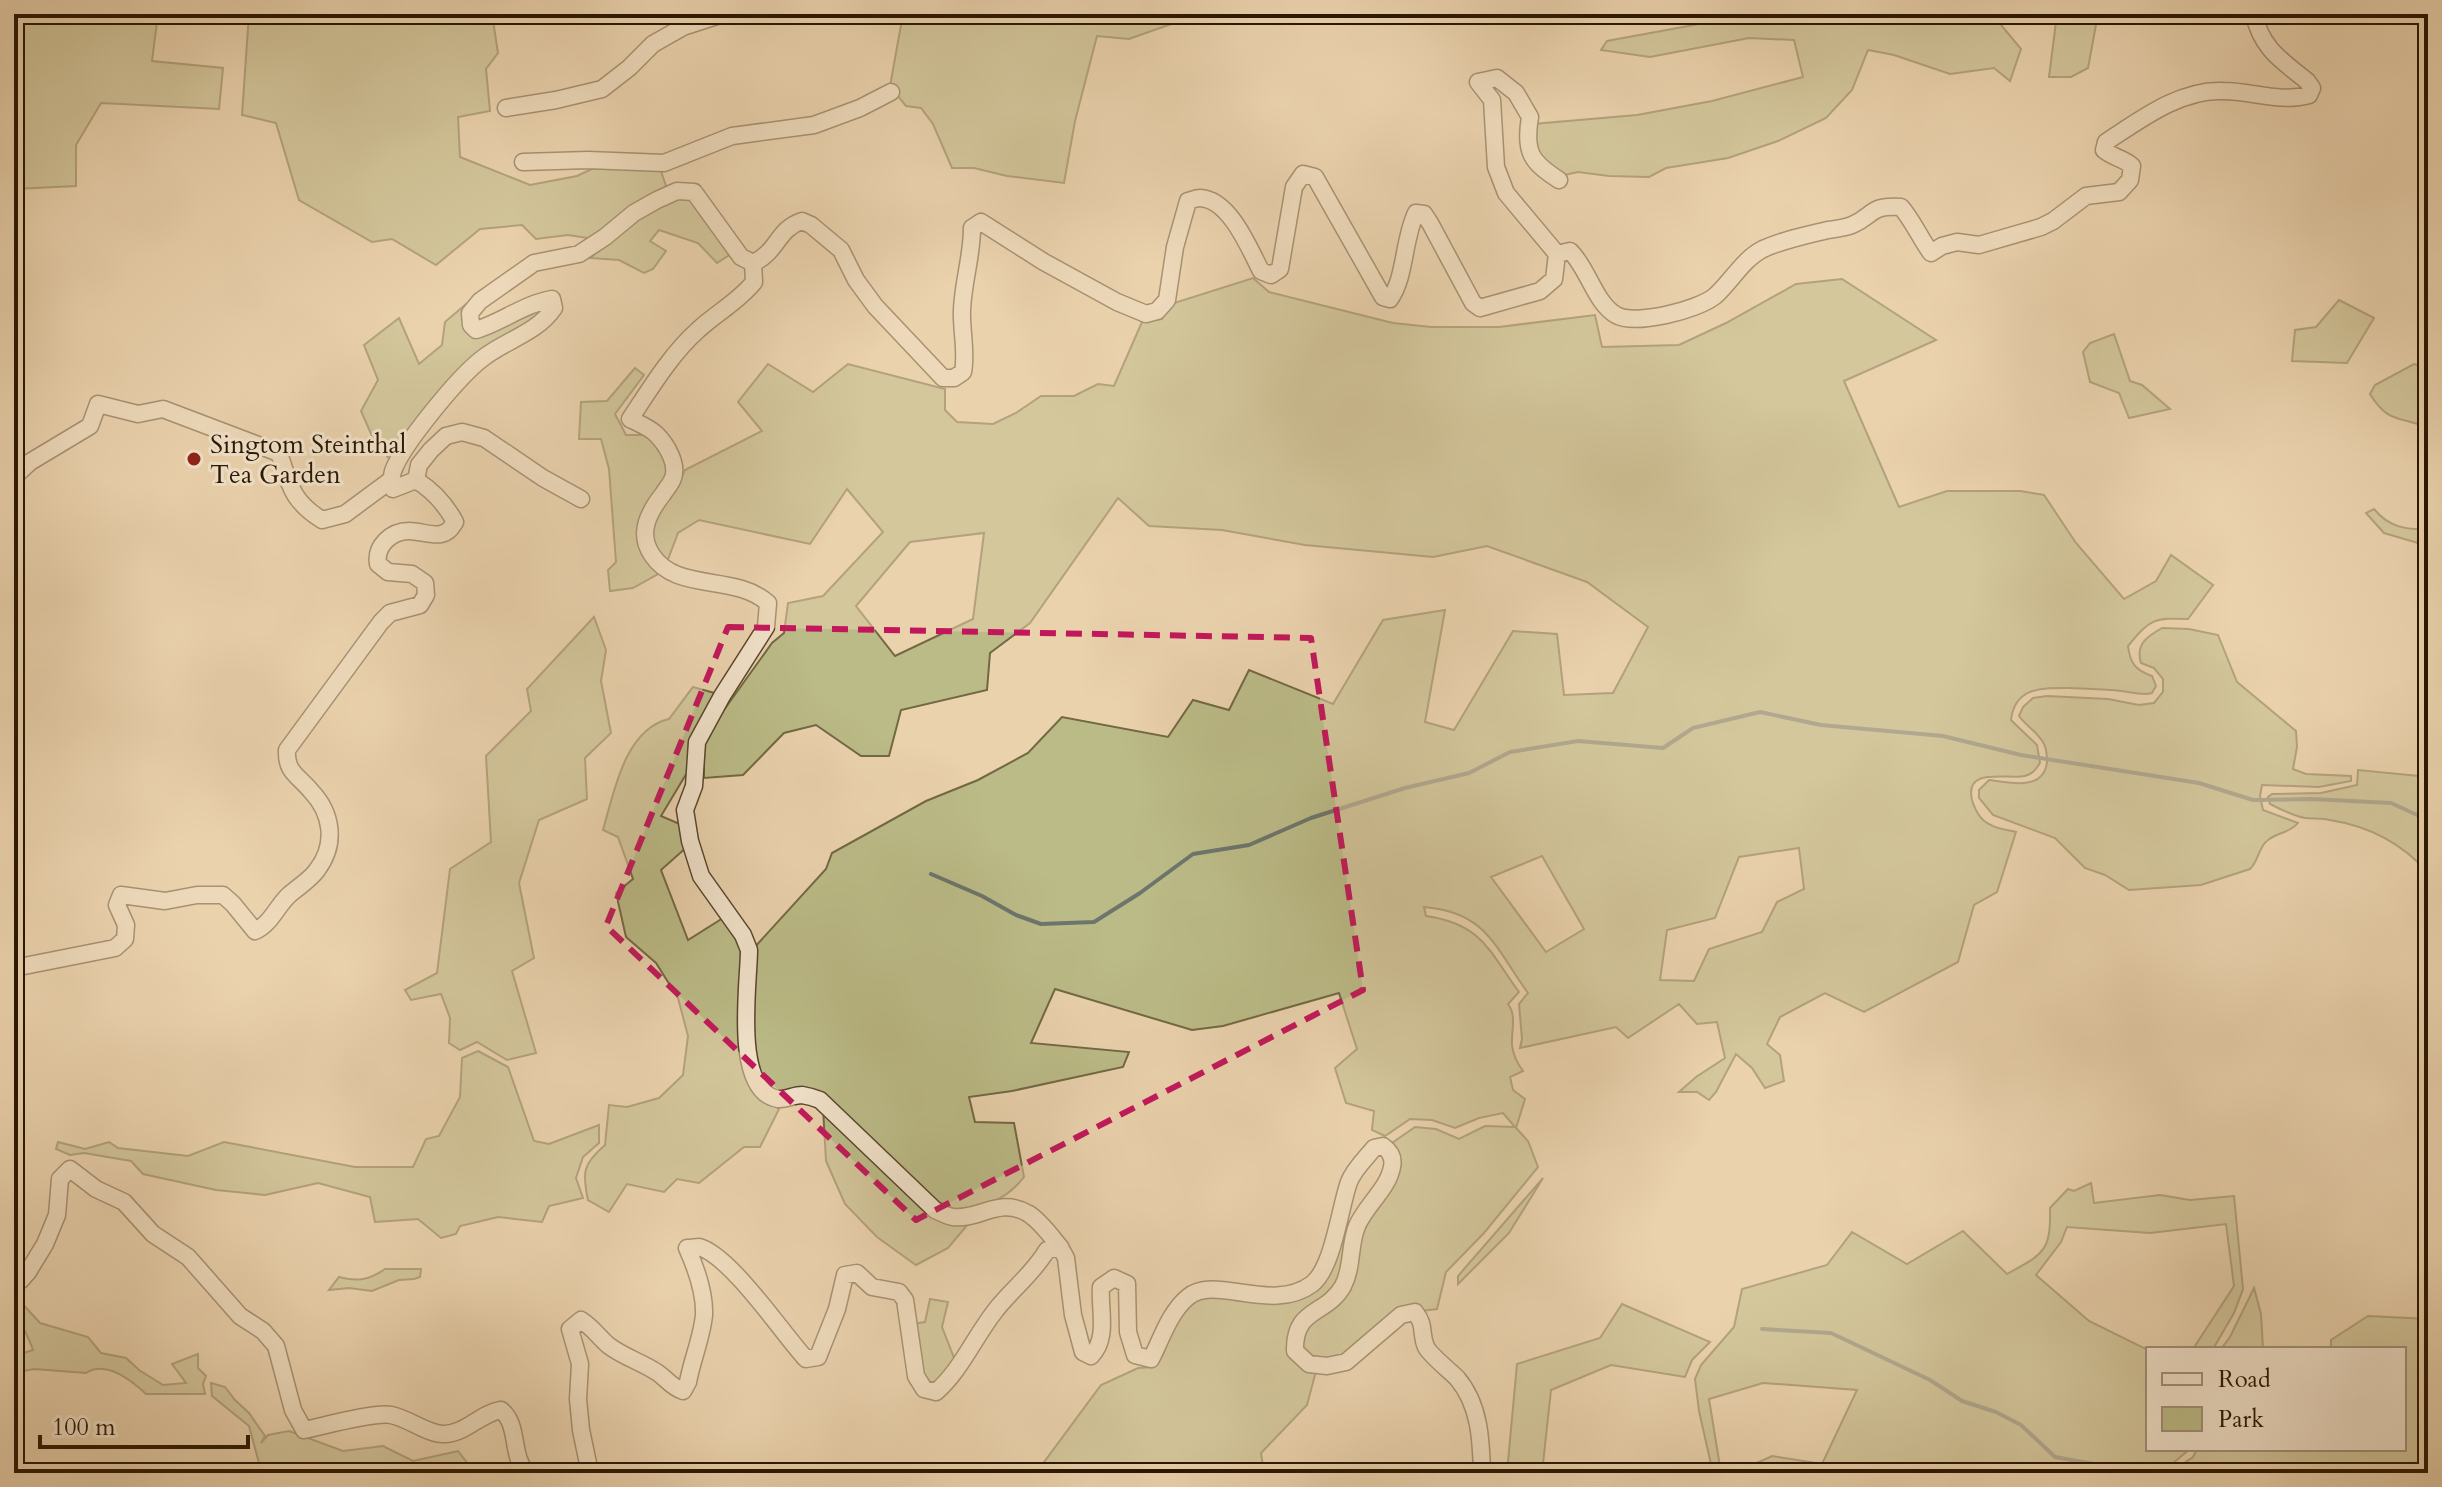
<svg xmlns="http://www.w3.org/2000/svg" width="2442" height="1487" font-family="Cardo,serif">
<rect width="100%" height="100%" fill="#ead2ad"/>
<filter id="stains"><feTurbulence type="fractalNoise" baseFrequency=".0025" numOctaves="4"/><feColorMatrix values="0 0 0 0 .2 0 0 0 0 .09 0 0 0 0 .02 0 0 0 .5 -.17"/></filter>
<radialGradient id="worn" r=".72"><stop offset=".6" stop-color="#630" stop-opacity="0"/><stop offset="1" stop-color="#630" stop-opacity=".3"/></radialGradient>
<!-- green -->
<g fill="#bbbb87" stroke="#726844" stroke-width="2" fill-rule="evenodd">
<polygon points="14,14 158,14 152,61 223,68 219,109 101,103 76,145 76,186 14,189"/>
<polygon points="249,14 492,14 498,53 486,69 490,111 458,117 460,157 530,185 577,176 598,166 659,165 667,189 594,239 568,235 536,239 522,225 480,229 436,265 392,239 372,242 299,200 276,123 242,115"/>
<polygon points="903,14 1179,14 1177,22 1129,39 1097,36 1075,121 1064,183 1007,176 974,168 952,168 933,124 921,108 906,106 890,86"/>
<path d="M1718 14H1992L2021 49 2010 81 1994 68 1950 74 1894 55 1868 50 1852 90 1826 118 1778 141 1728 158 1666 168 1649 177 1609 176 1578 172 1560 176C1540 162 1528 150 1533 124L1637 115 1712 101 1803 77 1794 40 1749 38 1650 57 1601 50 1607 41 1716 21Z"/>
<polygon points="2057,14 2098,14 2088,68 2071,77 2049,77"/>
<polygon points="682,196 693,199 731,254 717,263 698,243 659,230 650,241 666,251 653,269 644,273 619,260 590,258 639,216"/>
<path d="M1253 278 1269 292 1393 323 1431 327H1499L1595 315 1602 347 1679 345 1726 323 1796 284 1842 279 1936 340 1844 381 1899 507 1947 491H2020L2044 495 2076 543 2124 599 2156 581 2171 555 2213 585 2188 619C2154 618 2151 618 2128 646 2130 663 2135 670 2152 676L2156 686 2152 693C2142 696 2132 692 2121 691 2104 689 2087 689 2070 688 2043 688 2015 686 2011 720L2037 745 2040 763C2036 769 2033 774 2025 776 2008 780 1964 766 1972 800 1975 810 1981 821 1991 825 1998 829 2008 830 2016 832L1997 892 1974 905 1958 962 1864 1012 1825 993 1780 1017 1767 1044 1780 1055 1784 1081 1765 1088 1752 1068 1736 1054 1716 1092 1709 1100 1697 1092H1679L1696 1077 1725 1058 1717 1022 1697 1024 1679 1004 1628 1038 1616 1027 1520 1048 1522 1039 1519 1004 1528 993C1495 948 1487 912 1424 907L1426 916C1482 924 1489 951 1519 992L1508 1004C1517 1016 1511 1031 1512 1045 1513 1055 1517 1063 1523 1071L1510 1077 1513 1090 1525 1099 1516 1128 1528 1141 1538 1167 1484 1233 1446 1272 1437 1309 1421 1311 1342 1360 1324 1363 1300 1350 1305 1327 1341 1301 1361 1229 1398 1163 1396 1148 1392 1143 1415 1127 1436 1129 1459 1139 1485 1126 1515 1127 1503 1113 1479 1118 1455 1128 1432 1120 1410 1119 1385 1136 1372 1130 1374 1111 1346 1103 1335 1068 1357 1049 1339 993 1223 1026 1192 1030 1055 989 1031 1043 1129 1052 1123 1067 1012 1091 969 1097 975 1122 1014 1123 1024 1177C1003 1204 981 1206 949 1213L820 1095 775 1094 753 1068V949L826 869 832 853 926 801 978 780 1028 753 1062 717 1168 737 1193 700 1229 710 1249 670 1333 704 1383 620 1445 610 1425 722 1454 730 1513 631 1557 634 1564 695 1613 693 1648 627 1587 582 1487 546 1433 557 1305 545 1222 530 1149 526 1118 498 1030 623 990 653 987 690 901 710 889 756H861L816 725 784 733 743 775 704 778V742L716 721 772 643 784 633 788 603 823 596 883 532 847 489 810 544 699 520 678 533 667 562 652 549C652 543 651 535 652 529 657 506 677 492 685 470L762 431 738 402 768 364 813 392 848 364 945 389V410L957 422 993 424 1016 413 1041 396H1074L1098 384 1114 386 1142 322 1162 319 1171 304ZM984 533 973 619 895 656 856 606 910 542ZM1799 848 1804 889 1777 902 1762 932 1709 949 1694 981 1660 980 1667 930 1715 918 1739 857ZM1542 856 1584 929 1546 952 1491 877Z"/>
<polygon points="2339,300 2374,318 2347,363 2292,361 2295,330 2316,327"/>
<polygon points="539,304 545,313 476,358 390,460 372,436 361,411 378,380 364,345 399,318 419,364 442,345 445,322 465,305 463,320 468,330"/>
<polygon points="2114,334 2130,381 2142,385 2170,409 2129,418 2119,393 2090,382 2083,352 2090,343"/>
<polygon points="14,350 18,352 24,454 14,456"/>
<path d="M2414 364 2428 368V428C2400 415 2389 425 2370 394L2375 385Z"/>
<polygon points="635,368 644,375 615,414 626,435 652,435 671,463 647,554 658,574 633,588 610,591 608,570 616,562 609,469 601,439 579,439 581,402 607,401"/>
<path d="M2374 509C2389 527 2405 530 2428 529V546L2384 533 2366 513Z"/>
<polygon points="594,617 606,650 601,681 611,733 585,758 587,799 539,820 519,883 534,958 512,971 536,1053 507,1060 477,1042 460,1050 449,1043 450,1018 441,994 411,1000 405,990 437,973 450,869 491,842 486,756 531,711 527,689"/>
<path d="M2162 628 2189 629 2218 635 2237 682 2296 731 2297 747 2293 769 2306 774 2351 776V781L2319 787 2262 785 2260 796 2263 810 2298 823C2290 833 2278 832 2268 840 2258 847 2259 861 2250 869L2201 885 2129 890 2105 875 2085 868 2055 838 1993 815 1979 798V790L1989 780C2010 783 2044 791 2047 762 2047 755 2047 750 2044 744 2038 732 2026 726 2019 716L2023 707 2033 698 2047 696 2108 699 2139 705 2154 703 2163 692V679L2154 668 2141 663C2135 644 2148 636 2162 628Z"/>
<path d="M693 687 718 694 691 766 661 816 682 825 688 846 661 870 688 940 723 918 740 938 759 1095 779 1109 760 1147H744L699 1183 677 1179 664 1192 627 1184 609 1212 588 1200C582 1172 583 1164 605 1145L609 1105 627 1107 659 1098 683 1075 688 1036 678 998 656 963 626 937 616 893 633 879 618 837 603 830C614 792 625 729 669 719Z"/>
<path d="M2428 765V873C2402 843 2368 826 2330 820 2322 818 2313 819 2305 818 2293 816 2280 809 2270 804L2268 797 2272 794 2321 793 2357 785 2358 770 2419 776Z"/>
<polygon points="478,1051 508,1067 534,1141 549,1144 599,1125 599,1143 583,1157 576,1178 583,1198 549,1206 542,1222 498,1217 460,1226 456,1234 441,1238 418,1219 375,1222 370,1197 318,1183 265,1195 216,1190 143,1174 131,1161 84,1153 70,1155 56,1149 58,1142 85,1149 109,1142 118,1148 188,1156 224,1142 355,1167 413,1167 426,1139 439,1136 460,1097 462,1058"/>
<polygon points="823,1108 932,1214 969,1223 948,1248 916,1265 877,1237 845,1204 826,1161"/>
<polygon points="1543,1178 1509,1233 1458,1284 1458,1276"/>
<path d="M2091 1183 2094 1203 2160 1195 2190 1200 2234 1196 2243 1289 2234 1313 2213 1349H2193L2234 1286 2226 1224 2150 1233 2067 1227 2061 1242 2036 1275 2089 1321 2148 1350V1449H2190L2161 1473H1735L1772 1456 1822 1464 1857 1390 1763 1383 1709 1399 1721 1473H1713L1699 1411 1695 1379 1701 1365 1734 1327 1742 1289 1827 1265 1852 1232 1907 1264 1963 1231 2007 1274C2044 1254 2051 1251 2050 1208L2068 1189 2074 1191Z"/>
<path d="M1342 1228 1351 1233 1340 1281 1290 1340 1316 1371 1307 1405 1261 1453 1264 1473H1036L1101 1385 1138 1368 1154 1367C1166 1354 1165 1346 1172 1331 1178 1319 1187 1308 1196 1298L1216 1295 1238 1301 1291 1302 1306 1295Z"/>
<path d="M385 1269H421L420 1277 414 1279 399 1280 372 1291 349 1288 329 1290 339 1277C358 1282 369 1280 385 1269Z"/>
<polygon points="2254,1288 2261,1314 2263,1349 2221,1349 2230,1337"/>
<polygon points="930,1299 948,1302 942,1327 956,1363 935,1389 925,1386 912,1324 925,1322"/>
<path d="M19 1300 40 1323 88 1337 101 1353 126 1358 139 1370 163 1385 186 1383 172 1364 198 1354V1368L206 1376 203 1384 205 1394H146C131 1380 106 1360 86 1373L34 1369 14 1373V1356L33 1350C29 1337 14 1312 14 1303Z"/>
<polygon points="1622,1304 1710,1342 1692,1360 1685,1377 1611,1365 1551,1390 1542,1473 1507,1473 1517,1364 1600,1338"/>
<polygon points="2368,1316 2428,1319 2428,1460 2382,1473 2169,1473 2193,1457 2197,1449 2404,1449 2404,1349 2331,1349 2331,1340"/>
<polygon points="211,1383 225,1387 235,1400 249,1413 265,1436 261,1443 268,1435 289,1431 343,1451 383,1446 413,1461 458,1451 472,1469 515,1473 267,1473 259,1463 249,1426 212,1396"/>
</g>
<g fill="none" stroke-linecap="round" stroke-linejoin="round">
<!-- stream -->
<g stroke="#6d756c" stroke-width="4">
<polyline points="931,874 982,896 1016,915 1041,924 1094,922 1140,893 1193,854 1249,845 1311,818 1405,788 1469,773 1510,752 1578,741 1663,748 1693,728 1760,712 1821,725 1943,736 2021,755 2199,783 2253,800 2311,799 2391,803 2428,820"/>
<polyline points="1762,1329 1831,1333 1930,1380 1962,1401 1996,1412 2021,1425 2055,1457 2144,1473"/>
</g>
<defs>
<g id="street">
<polyline points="506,108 556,100 602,89 629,68 653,44 683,27 717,16"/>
<polyline points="523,162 588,160 664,163 732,136 814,125 860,108 891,92"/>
<path d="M1557 254 1506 193 1496 167 1492 100 1478 82 1497 78 1516 93 1530 117C1524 152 1531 162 1559 180"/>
<path d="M753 263 754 282C738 302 716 313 698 330 671 354 650 389 630 419 638 423 650 428 656 434 667 445 678 464 673 478 671 484 666 489 663 494 649 512 637 533 652 555 677 593 734 573 768 603L766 627 722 696 697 742 694 786 685 810 690 841 701 876 743 935 749 950C749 983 732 1091 778 1099 785 1100 794 1095 802 1095 808 1096 815 1098 820 1100L935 1210C940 1212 947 1216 953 1217 981 1220 999 1196 1029 1214 1041 1222 1051 1236 1060 1247"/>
<polyline points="416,480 419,465 431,450 446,436 462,432 484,438 543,478 581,499"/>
<path d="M14 483 17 474 30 462 90 426 98 404 138 414 163 409 279 453C290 486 292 501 322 520L345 514 391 480"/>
<path d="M14 968 115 948 125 939 126 925 117 905 121 895 165 901 197 895H223L233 904 255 931C270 925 277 906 289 895 298 887 310 880 317 870 337 844 332 813 311 791 298 775 286 773 287 750L381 622 390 613 420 605 426 595 425 583 412 574 388 572 378 564C375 546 391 531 409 531 419 531 432 536 441 534 449 532 451 528 455 522 446 505 432 490 416 480L393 489C392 483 391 478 393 471 403 444 459 376 483 358 506 340 537 333 554 308L552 299C524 304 502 322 476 330L471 325 470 313 480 301 534 263 579 254 605 237 634 213 657 200 677 191 694 192 741 257 753 263C778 252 777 229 802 221L811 225 841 250 856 280 875 306 943 378H954L963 372C967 352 961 330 962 310 963 282 972 256 972 228L981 222 1044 262 1117 302 1146 314 1157 311 1167 300 1175 247 1188 201C1192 200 1196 198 1200 198 1230 199 1250 250 1261 271L1271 275 1280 269 1294 187 1303 174 1315 177 1383 297 1390 299C1406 276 1403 240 1416 213L1424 214 1430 223 1473 303 1480 308 1540 291 1554 279 1557 254 1570 251C1588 268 1595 303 1616 315 1635 326 1698 310 1715 296 1731 282 1743 259 1763 249 1783 240 1806 235 1828 230 1835 229 1845 228 1852 225 1875 215 1869 205 1901 207 1913 221 1920 238 1931 253L1942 246 1957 242 1979 245 2041 227 2053 221 2086 196 2119 192 2130 180 2132 166C2123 158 2114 158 2104 150L2106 142C2140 120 2180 89 2223 91 2252 91 2280 103 2309 95L2312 88 2307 81C2281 60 2261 48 2254 14"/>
<path d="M14 1280H21L28 1272 45 1244 57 1215 60 1179 70 1169 96 1189 124 1202 153 1234 188 1257 240 1316 263 1331 276 1346 293 1410 304 1430C324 1426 374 1412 391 1415 408 1418 429 1435 444 1434 465 1434 481 1413 501 1410 520 1425 510 1456 527 1473"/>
<path d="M590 1473 581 1430 578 1399 580 1364 570 1329 581 1320C592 1327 598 1336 608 1345 623 1357 642 1362 658 1373 668 1380 670 1386 683 1391L688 1382C692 1360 702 1337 704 1315 705 1292 696 1268 687 1248 690 1248 697 1247 699 1247 730 1255 783 1334 806 1359L818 1357 837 1309 845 1275 857 1273 872 1287 899 1292 905 1300 916 1376 924 1389 936 1392C961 1370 974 1338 995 1311 1011 1290 1033 1274 1047 1250L1060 1247 1066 1258 1073 1315 1083 1352 1091 1356C1109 1338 1099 1309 1101 1287L1114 1278 1127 1284 1128 1332 1135 1355 1151 1359C1162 1338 1169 1313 1188 1297 1215 1274 1272 1314 1312 1284 1333 1268 1340 1207 1349 1182 1354 1169 1366 1158 1374 1148L1383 1146C1390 1151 1394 1158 1392 1167 1388 1189 1366 1205 1357 1226 1349 1245 1353 1267 1343 1286 1326 1316 1294 1307 1295 1351L1309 1364 1327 1366 1346 1362 1401 1315 1415 1312C1426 1326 1420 1333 1426 1347 1431 1356 1449 1370 1457 1378 1480 1405 1481 1440 1482 1473"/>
</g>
</defs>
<!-- street casing -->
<use href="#street" stroke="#59452b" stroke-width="19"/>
<!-- street -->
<use href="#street" stroke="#f1e2ca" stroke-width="16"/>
</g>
<!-- marked area -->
<path d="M0 0H2442V1487H0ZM728 627 1311 638 1363 990 916 1220 606 926Z" fill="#ead2ad" fill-opacity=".55" fill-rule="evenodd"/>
<path fill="none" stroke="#c2185b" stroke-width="6" stroke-dasharray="16 10" stroke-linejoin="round" d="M728 627 1311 638 1363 990 916 1220 606 926Z"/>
<!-- markers -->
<circle fill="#8f2418" stroke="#f1e2ca" stroke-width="3" cx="194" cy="459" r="8"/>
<g text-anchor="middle" stroke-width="6" stroke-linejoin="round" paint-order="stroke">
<!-- poi labels -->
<g font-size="26" fill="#291600" stroke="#f1e2ca" text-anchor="start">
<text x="210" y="453">Singtom Steinthal<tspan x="210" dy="30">Tea Garden</tspan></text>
</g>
</g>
<!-- margin -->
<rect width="2442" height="1487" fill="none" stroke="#ead2ad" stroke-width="48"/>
<rect x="16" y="16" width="2410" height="1455" fill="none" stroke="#291600" stroke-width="4"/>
<rect x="24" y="24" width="2394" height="1439" fill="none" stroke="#291600" stroke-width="2"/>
<!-- legend -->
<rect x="2146" y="1347" width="260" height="104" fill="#f1e2ca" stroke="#a19079" stroke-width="2"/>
<rect x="2162" y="1373" width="40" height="12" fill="#f1e2ca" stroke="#a19079" stroke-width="2"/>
<text x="2218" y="1387" font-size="24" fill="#291600">Road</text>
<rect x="2162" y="1407" width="40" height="24" fill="#bbbb87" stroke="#a19079" stroke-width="2"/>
<text x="2218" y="1427" font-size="24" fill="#291600">Park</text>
<!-- scale -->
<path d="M40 1435v12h208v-12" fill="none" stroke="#291600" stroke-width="4"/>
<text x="52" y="1435" font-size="24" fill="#291600" stroke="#f1e2ca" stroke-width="6" paint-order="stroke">100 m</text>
<rect width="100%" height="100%" filter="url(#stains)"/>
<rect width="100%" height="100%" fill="url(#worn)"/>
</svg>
